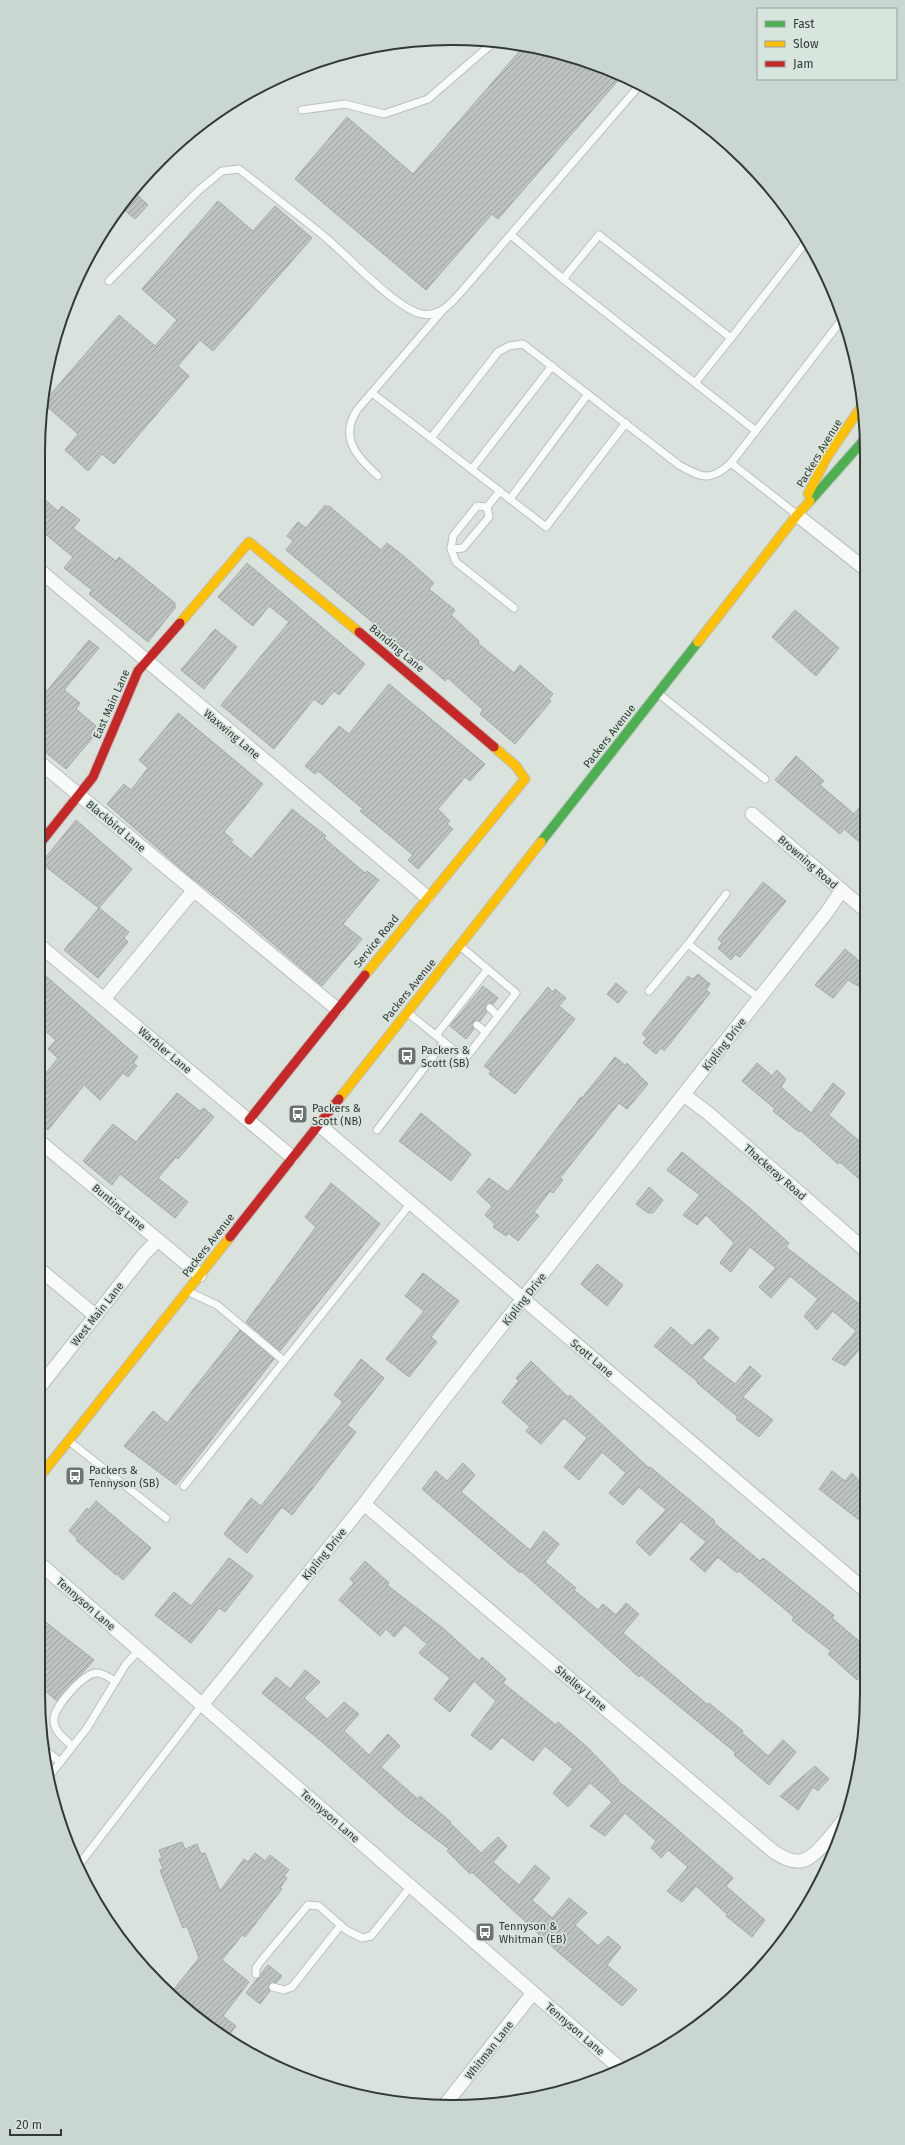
<svg xmlns="http://www.w3.org/2000/svg" width="905" height="2145" font-family="'Fira Sans',sans-serif">
<defs>
<pattern id="building-hatch" width="6" height="6" patternUnits="userSpaceOnUse"><rect width="6" height="6" fill="#bdc3c0"/><path d="M-1 1l2-2M0 6l6-6M5 7l2-2" fill="none" stroke="#9a9f9d"/></pattern>
</defs>
<rect width="100%" height="100%" fill="#dae2de"/>
<!-- building -->
<g fill="url(#building-hatch)" stroke="#a4aaa6">
<polygon points="524,46 586,60 621,77 498,219 492,214 426,290 295,179 347,117 413,174"/>
<polygon points="133,191 148,205 135,219 121,207"/>
<polygon points="218,201 253,231 275,206 312,238 213,351 200,340 178,366 189,376 114,464 102,454 88,471 65,450 78,434 43,403 119,315 155,346 177,320 142,289"/>
<polygon points="38,494 58,511 62,506 80,520 73,528 116,561 119,557 175,603 175,608 148,642 89,594 92,590 64,568 73,557 38,528"/>
<polygon points="325,505 328,507 329,506 381,550 387,543 406,558 434,583 429,589 455,610 451,615 479,641 478,643 514,673 520,665 553,694 549,699 551,701 515,744 480,714 483,710 448,678 445,681 420,659 419,661 286,550 293,541 287,536 298,522 306,528"/>
<polygon points="247,563 365,664 339,695 334,691 322,705 314,699 274,749 221,705 289,622 269,606 253,626 218,597"/>
<polygon points="795,610 839,648 816,676 772,637"/>
<polygon points="215,629 237,647 204,689 181,670"/>
<polygon points="89,640 99,648 64,690 80,703 76,709 96,726 91,733 94,736 66,769 38,746 38,683 47,691"/>
<polygon points="389,684 485,764 470,781 465,777 438,809 450,821 447,824 453,829 418,869 408,860 413,855 360,811 363,809 318,771 315,774 305,766 339,726 349,734"/>
<polygon points="178,713 263,784 224,832 233,840 231,842 251,859 292,809 326,836 324,838 365,873 367,871 379,880 343,924 362,939 322,986 237,913 187,874 107,804 124,784 131,790 148,768 139,760"/>
<polygon points="796,756 824,781 820,785 854,814 865,801 865,847 844,829 840,834 775,780"/>
<polygon points="76,820 132,869 99,908 129,932 124,938 128,942 98,978 64,950 99,908 41,863"/>
<polygon points="763,882 786,901 740,957 735,954 731,960 718,948 722,943 718,939"/>
<polygon points="845,949 865,966 865,990 848,980 833,998 815,985"/>
<polygon points="38,969 138,1057 133,1063 137,1066 128,1077 123,1073 100,1100 84,1085 48,1130 38,1123 38,1083 58,1058 48,1049 56,1040 38,1025"/>
<polygon points="698,974 710,984 706,990 710,993 664,1051 661,1048 656,1054 643,1043 647,1038 642,1034 688,976 693,979"/>
<polygon points="616,983 627,992 618,1003 607,994"/>
<polygon points="483,986 498,998 493,1004 486,1005 485,1009 487,1012 480,1021 473,1022 472,1025 474,1029 466,1039 450,1026"/>
<polygon points="548,987 553,992 555,989 566,998 559,1006 575,1019 515,1094 489,1074 491,1071 484,1066"/>
<polygon points="615,1057 626,1066 627,1063 648,1084 627,1109 619,1103 560,1178 563,1180 553,1193 550,1191 534,1212 539,1216 518,1241 508,1233 506,1236 493,1227 495,1224 485,1215 492,1206 477,1192 489,1178 508,1192 581,1097 582,1098"/>
<polygon points="757,1063 772,1076 777,1070 786,1079 781,1087 811,1113 833,1083 845,1093 829,1115 865,1146 866,1185 840,1162 838,1164 800,1130 799,1132 773,1111 775,1109 742,1081"/>
<polygon points="177,1093 200,1111 204,1108 214,1117 178,1159 176,1157 158,1178 188,1202 175,1218 120,1174 112,1185 83,1161 113,1124 136,1142"/>
<polygon points="421,1113 471,1154 451,1181 399,1141"/>
<polygon points="682,1152 751,1209 789,1243 786,1247 866,1309 866,1341 845,1366 832,1359 856,1331 833,1311 817,1330 804,1316 818,1299 790,1276 771,1298 759,1287 776,1268 750,1247 731,1272 720,1263 734,1243 706,1215 697,1225 683,1215 700,1195 667,1170"/>
<polygon points="331,1183 380,1224 280,1351 246,1322 316,1227 305,1217"/>
<polygon points="649,1187 663,1200 653,1213 648,1213 636,1204"/>
<polygon points="597,1264 623,1285 607,1306 581,1284"/>
<polygon points="423,1273 459,1301 431,1337 437,1342 409,1377 386,1359 424,1311 405,1296"/>
<polygon points="671,1327 692,1346 709,1329 719,1338 702,1358 735,1384 750,1366 761,1376 743,1397 773,1420 759,1437 736,1419 738,1417 697,1383 698,1382 654,1346"/>
<polygon points="240,1330 274,1359 176,1485 124,1446 153,1411 167,1423"/>
<polygon points="361,1359 384,1378 347,1425 356,1432 292,1515 282,1507 247,1553 224,1534 251,1498 261,1506 343,1402 334,1395"/>
<polygon points="531,1361 568,1397 570,1395 649,1468 650,1467 715,1521 714,1523 760,1561 763,1558 834,1615 832,1618 867,1648 867,1668 857,1680 828,1654 831,1651 792,1620 794,1617 739,1571 737,1573 718,1557 705,1572 690,1559 706,1542 681,1521 650,1556 636,1542 666,1510 639,1487 623,1505 609,1493 626,1473 602,1452 579,1480 564,1467 587,1438 564,1418 541,1444 526,1431 530,1427 502,1402 519,1381 516,1378"/>
<polygon points="463,1463 475,1475 461,1492 530,1550 544,1531 559,1544 545,1562 576,1588 574,1590 598,1610 603,1604 616,1615 626,1603 639,1614 623,1633 708,1705 709,1703 743,1731 742,1733 768,1756 783,1740 796,1752 769,1785 734,1755 736,1753 641,1675 639,1677 521,1571 520,1573 422,1489 436,1471 447,1481"/>
<polygon points="832,1471 845,1481 852,1473 866,1488 867,1526 819,1489"/>
<polygon points="96,1501 151,1548 123,1580 117,1574 116,1575 76,1540 77,1538 69,1531 87,1508 89,1510"/>
<polygon points="229,1558 253,1576 225,1612 219,1608 191,1643 155,1615 174,1592 191,1606"/>
<polygon points="365,1561 389,1583 387,1585 444,1629 479,1661 482,1657 506,1679 503,1683 556,1725 558,1722 586,1746 619,1780 618,1781 670,1823 733,1878 726,1886 765,1920 752,1937 726,1916 727,1914 696,1886 682,1902 667,1891 688,1867 668,1850 661,1858 651,1848 656,1841 625,1813 605,1836 590,1826 612,1802 590,1783 568,1807 553,1793 573,1769 545,1746 533,1761 502,1737 491,1750 471,1735 496,1701 474,1681 450,1712 434,1699 450,1678 419,1653 427,1644 405,1625 394,1637 386,1629 380,1636 339,1600 354,1583 350,1579"/>
<polygon points="38,1616 94,1660 57,1701 38,1685"/>
<polygon points="305,1670 320,1682 304,1698 327,1719 344,1702 359,1714 344,1731 369,1755 388,1734 400,1746 381,1767 418,1799 420,1796 451,1822 450,1823 481,1853 498,1837 507,1846 493,1862 519,1885 535,1865 550,1878 532,1900 552,1918 569,1898 587,1913 575,1925 598,1946 608,1936 621,1947 607,1965 637,1990 622,2006 559,1953 472,1872 470,1874 447,1851 449,1849 403,1814 321,1741 262,1693 276,1677 290,1689"/>
<polygon points="815,1766 829,1779 818,1791 813,1787 798,1810 780,1796"/>
<polygon points="182,1842 185,1849 197,1844 201,1854 205,1853 220,1891 244,1859 248,1862 255,1853 265,1861 270,1855 289,1870 284,1876 287,1878 280,1888 282,1889 245,1937 242,1935 222,1960 249,1982 223,2016 236,2026 226,2039 200,2021 170,1994 199,1958 187,1926 183,1928 160,1870 163,1869 159,1859 162,1858 159,1850"/>
<polygon points="268,1965 282,1976 276,1983 269,1984 268,1988 270,1991 260,2004 246,1993"/>
</g>
<g fill="none" stroke-linecap="round" stroke-linejoin="round">
<defs>
<g id="lane">
<polyline points="302,110 345,104 384,114 428,99 495,41"/>
<polyline points="511,235 563,279"/>
<path d="M109 281 198 191 222 171 239 169C268 192 297 214 325 237 348 256 396 309 422 314 441 317 451 303 462 291L639 86"/>
<polyline points="731,338 806,242"/>
<polyline points="695,383 731,338 599,235 563,279 756,431"/>
<path d="M372 393 431 438 498 352 509 346 523 344 679 465C702 478 710 482 731 463"/>
<polyline points="431,438 546,527 626,423"/>
<polyline points="472,469 552,366"/>
<path d="M378 476C357 457 339 438 357 410L442 311"/>
<polyline points="510,499 588,394"/>
<polyline points="487,507 477,506 453,536 451,549 456,562 514,608"/>
<polyline points="796,514 731,463 844,317"/>
<polyline points="451,549 463,548 489,517 487,507 500,491"/>
<polyline points="659,694 765,779"/>
<polyline points="726,894 688,944 759,998"/>
<polyline points="649,991 688,944"/>
<polyline points="490,1008 498,1016"/>
<polyline points="408,1013 465,1059 516,993 460,946"/>
<polyline points="477,1025 486,1032"/>
<polyline points="436,1035 488,969"/>
<polyline points="377,1130 444,1042"/>
<polyline points="189,1292 217,1305 283,1360"/>
<polyline points="69,1441 166,1518"/>
<polyline points="184,1486 411,1203"/>
<path d="M72 1746C65 1739 53 1731 54 1719 54 1707 83 1674 96 1673 103 1672 109 1678 115 1681"/>
<polyline points="44,1749 60,1762"/>
<polyline points="47,1779 87,1728 126,1664 139,1650"/>
<polyline points="78,1866 202,1705"/>
<polyline points="256,1974 256,1968 261,1961 308,1905 319,1906 346,1930 362,1938 371,1936 411,1886"/>
<polyline points="273,1987 284,1990 292,1987 341,1925"/>
</g>
<g id="street">
<polyline points="797,515 864,568"/>
<polyline points="38,569 427,897"/>
<polyline points="38,761 337,1009"/>
<polyline points="752,814 865,910"/>
<polyline points="38,944 292,1157"/>
<polyline points="104,999 194,890"/>
<polyline points="684,1095 708,1113 866,1251"/>
<polyline points="318,1124 867,1592"/>
<polyline points="38,1140 200,1275"/>
<polyline points="38,1268 96,1316"/>
<polyline points="38,1389 144,1254 158,1240"/>
<path d="M364 1504 774 1852C783 1857 790 1862 800 1861 814 1861 838 1827 847 1816"/>
<polyline points="38,1562 622,2070"/>
<polyline points="202,1705 364,1504 437,1408 827,912 842,890"/>
<polyline points="444,2106 533,1993"/>
</g>
<g id="fast">
<polyline points="810,501 864,440"/>
<polyline points="541,842 698,642"/>
</g>
<g id="slow">
<polyline points="808,494 827,457 863,404"/>
<polyline points="180,623 249,542 359,632"/>
<polyline points="698,642 797,515 810,501"/>
<polyline points="365,975 525,779 516,766 494,747"/>
<polyline points="339,1099 541,842"/>
<polyline points="38,1479 230,1237"/>
</g>
<g id="jam">
<polyline points="359,632 494,747"/>
<polyline points="38,846 93,777 138,671 180,623"/>
<polyline points="249,1120 365,975"/>
<polyline points="230,1237 339,1099"/>
</g>
</defs>
<!-- lane casing -->
<use href="#lane" stroke="#bac0bd" stroke-width="9"/>
<!-- street casing -->
<use href="#street" stroke="#bac0bd" stroke-width="15"/>
<!-- fast casing -->
<use href="#fast" stroke="#bac0bd" stroke-width="11"/>
<!-- slow casing -->
<use href="#slow" stroke="#bac0bd" stroke-width="11"/>
<!-- jam casing -->
<use href="#jam" stroke="#bac0bd" stroke-width="11"/>
<!-- lane -->
<use href="#lane" stroke="#f9fbfa" stroke-width="7"/>
<!-- street -->
<use href="#street" stroke="#f9fbfa" stroke-width="13"/>
<!-- fast -->
<use href="#fast" stroke="#4caf50" stroke-width="9"/>
<!-- slow -->
<use href="#slow" stroke="#ffc107" stroke-width="9"/>
<!-- jam -->
<use href="#jam" stroke="#c62828" stroke-width="9"/>
</g>
<!-- icons -->
<defs>
<symbol id="bus-square" viewBox="-11 -11 22 22"><rect x="-9" y="-9" width="18" height="18" rx="4" fill="#6d7470" stroke="#d7e5dd"/><path d="M-5-6H5V4H4V6H2V4H-2V6H-4V4H-5ZM-3.5-4V0h7V-4ZM-3.5 1.2v1.5H-2V1.2ZM2 1.2v1.5H3.5V1.2Z" fill="#fff"/></symbol>
</defs>
<g fill-rule="evenodd">
<use href="#bus-square" x="396" y="1045" width="22" height="22"/>
<use href="#bus-square" x="287" y="1103" width="22" height="22"/>
<use href="#bus-square" x="64" y="1465" width="22" height="22"/>
<use href="#bus-square" x="474" y="1921" width="22" height="22"/>
</g>
<g text-anchor="middle" stroke-width="3.5" stroke-linejoin="round" paint-order="stroke">
<!-- street labels -->
<g font-size="11" fill="#333935" stroke="#d7e5dd">
<text transform="translate(819 453) rotate(-59)" y="4">Packers Avenue</text>
<text transform="translate(397 648) rotate(40)" y="4">Banding Lane</text>
<text transform="translate(111 704) rotate(-66)" y="4">East Main Lane</text>
<text transform="translate(232 734) rotate(40)" y="4">Waxwing Lane</text>
<text transform="translate(609 736) rotate(-52)" y="4">Packers Avenue</text>
<text transform="translate(116 826) rotate(40)" y="4">Blackbird Lane</text>
<text transform="translate(808 862) rotate(41)" y="4">Browning Road</text>
<text transform="translate(376 941) rotate(-51)" y="4">Service Road</text>
<text transform="translate(409 990) rotate(-51)" y="4">Packers Avenue</text>
<text transform="translate(724 1044) rotate(-52)" y="4">Kipling Drive</text>
<text transform="translate(165 1050) rotate(40)" y="4">Warbler Lane</text>
<text transform="translate(775 1172) rotate(41)" y="4">Thackeray Road</text>
<text transform="translate(119 1207) rotate(40)" y="4">Bunting Lane</text>
<text transform="translate(208 1245) rotate(-52)" y="4">Packers Avenue</text>
<text transform="translate(524 1299) rotate(-52)" y="4">Kipling Drive</text>
<text transform="translate(97 1314) rotate(-52)" y="4">West Main Lane</text>
<text transform="translate(592 1358) rotate(40)" y="4">Scott Lane</text>
<text transform="translate(324 1554) rotate(-51)" y="4">Kipling Drive</text>
<text transform="translate(86 1604) rotate(41)" y="4">Tennyson Lane</text>
<text transform="translate(581 1688) rotate(40)" y="4">Shelley Lane</text>
<text transform="translate(330 1816) rotate(41)" y="4">Tennyson Lane</text>
<text transform="translate(575 2029) rotate(41)" y="4">Tennyson Lane</text>
<text transform="translate(489 2050) rotate(-52)" y="4">Whitman Lane</text>
</g>
<!-- poi labels -->
<g font-size="11" fill="#333935" stroke="#d7e5dd" text-anchor="start">
<text x="421" y="1054">Packers &amp;<tspan x="421" dy="13">Scott (SB)</tspan></text>
<text x="312" y="1112">Packers &amp;<tspan x="312" dy="13">Scott (NB)</tspan></text>
<text x="89" y="1474">Packers &amp;<tspan x="89" dy="13">Tennyson (SB)</tspan></text>
<text x="499" y="1930">Tennyson &amp;<tspan x="499" dy="13">Whitman (EB)</tspan></text>
</g>
</g>
<!-- crop -->
<path d="M0 0H905V2145H0ZM452 45H453A407 407 0 0 1 860 452V1693A407 407 0 0 1 453 2100H452A407 407 0 0 1 45 1693V452A407 407 0 0 1 452 45Z" fill="#cad7d0" fill-rule="evenodd"/>
<path fill="none" stroke="#333935" stroke-width="2" d="M452 45H453A407 407 0 0 1 860 452V1693A407 407 0 0 1 453 2100H452A407 407 0 0 1 45 1693V452A407 407 0 0 1 452 45Z"/>
<!-- legend -->
<rect x="757" y="8" width="140" height="72" fill="#d7e5dd" stroke="#95a09a"/>
<rect x="765" y="21" width="20" height="6" fill="#4caf50" stroke="#95a09a"/>
<text x="793" y="28" font-size="12" fill="#333935">Fast</text>
<rect x="765" y="41" width="20" height="6" fill="#ffc107" stroke="#95a09a"/>
<text x="793" y="48" font-size="12" fill="#333935">Slow</text>
<rect x="765" y="61" width="20" height="6" fill="#c62828" stroke="#95a09a"/>
<text x="793" y="68" font-size="12" fill="#333935">Jam</text>
<!-- scale -->
<path d="M10 2129v6h51v-6" fill="none" stroke="#333935" stroke-width="2"/>
<text x="16" y="2129" font-size="12" fill="#333935" stroke="#d7e5dd" stroke-width="3" paint-order="stroke">20 m</text>
</svg>
